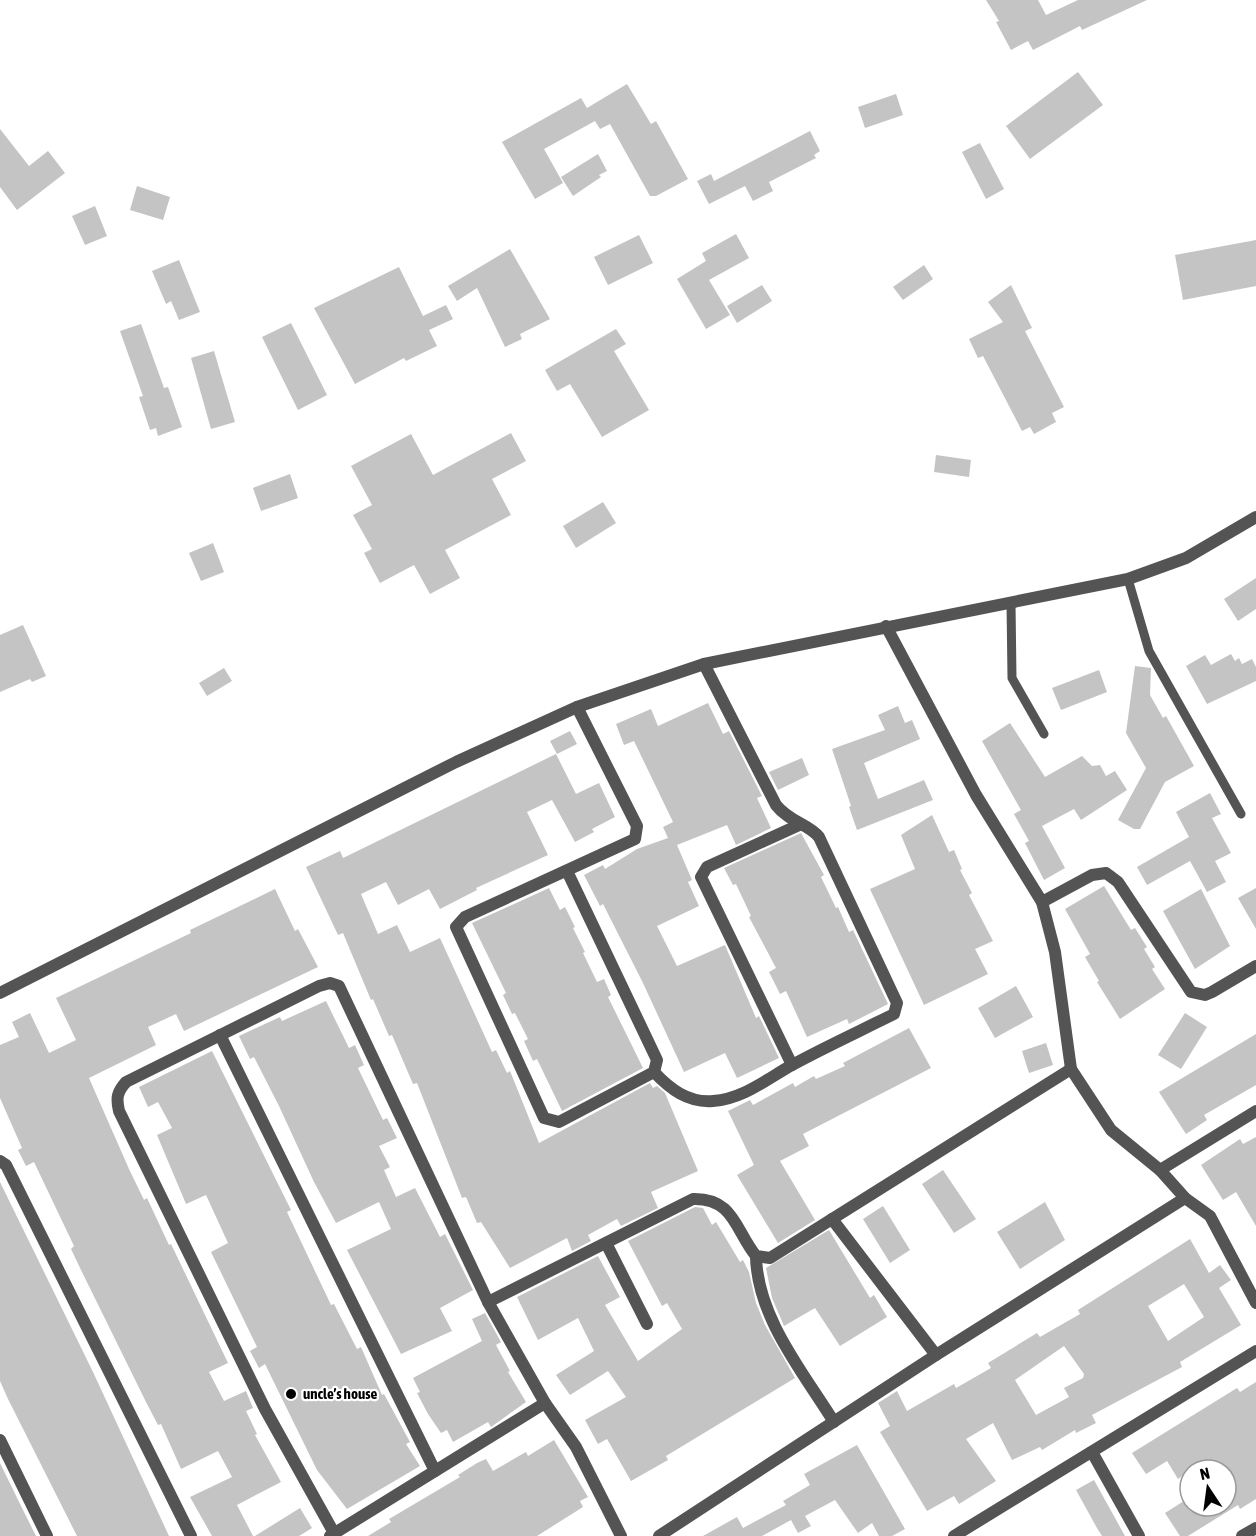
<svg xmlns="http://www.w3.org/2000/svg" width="1256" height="1536" font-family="'Asap Condensed',sans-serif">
<rect width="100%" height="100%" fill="#fff"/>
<!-- building -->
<g fill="#c4c4c4" fill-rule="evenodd">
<polygon points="986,0 1038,0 1046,15 1078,0 1147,0 1082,30 1080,26 1033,50 1028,41 1011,50 996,22 999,21"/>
<polygon points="1078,72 1103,105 1030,159 1006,126"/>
<polygon points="627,84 651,124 656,121 688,179 656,196 650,196 610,124 600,129 595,121 544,149 563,183 535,199 502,142 581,98 587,108"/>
<polygon points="896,94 903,115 865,128 858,107"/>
<polygon points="0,129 29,166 48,151 65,173 17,210 0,187"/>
<polygon points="810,131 820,151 814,155 816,158 769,182 773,191 753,201 745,186 709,204 697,181 711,174 714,181"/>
<polygon points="980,143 1004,189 986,199 962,152"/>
<polygon points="598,154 607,171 599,175 601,177 573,196 561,177"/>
<polygon points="137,186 170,197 163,220 130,210"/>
<polygon points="95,206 107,236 85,245 72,216"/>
<polygon points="736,234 749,258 709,280 730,315 706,329 677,279 706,261 702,253"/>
<polygon points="639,235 653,263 608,285 594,257"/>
<polygon points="1256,240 1256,286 1183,300 1175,255"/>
<polygon points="510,249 550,319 520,334 522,339 505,347 477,288 457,301 448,286"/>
<polygon points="179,260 200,312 179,320 171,301 166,304 152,271"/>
<polygon points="924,265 933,279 903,300 893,287"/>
<polygon points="399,267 423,316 446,305 453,319 429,330 437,346 406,361 404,358 355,384 314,308"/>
<polygon points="762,285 772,301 737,323 727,306"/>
<polygon points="1011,285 1032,328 1025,331 1064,407 1052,413 1056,422 1034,434 1030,427 1022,431 983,356 978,358 969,339 1003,322 988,302"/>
<polygon points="291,323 327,395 298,410 262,337"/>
<polygon points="141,324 164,388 168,387 182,427 158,436 156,428 150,430 139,397 143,396 120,331"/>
<polygon points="616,329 626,344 614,351 649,410 602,437 570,384 557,391 545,370"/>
<polygon points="214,351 235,422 211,429 191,358"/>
<polygon points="511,433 526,461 492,479 511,515 445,550 460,578 430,594 414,565 380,583 364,553 372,549 353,515 372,505 351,466 411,434 433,475"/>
<polygon points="936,455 971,460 969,477 934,472"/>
<polygon points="290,474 298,498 261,511 253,488"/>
<polygon points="603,502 616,523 576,548 563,526"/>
<polygon points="213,543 224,572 201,581 189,553"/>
<polygon points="1256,578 1256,609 1238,621 1224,599"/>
<polygon points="23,625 46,676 32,682 30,679 0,692 0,635"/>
<polygon points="1231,654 1235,661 1239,658 1242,664 1252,659 1256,667 1256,681 1207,704 1186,666 1205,655 1211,665"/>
<polygon points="1135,666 1151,668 1150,695 1163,718 1166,716 1194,766 1165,782 1140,829 1134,829 1118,820 1146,768 1126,733"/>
<polygon points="224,668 232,681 207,696 199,683"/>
<polygon points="1099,670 1107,692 1061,710 1052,688"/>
<polygon points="708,703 723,734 729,731 762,796 757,798 771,828 736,845 727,825 677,845 692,880 688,882 699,906 657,926 677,966 725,945 756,1018 759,1016 779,1058 737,1078 725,1053 684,1072 643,983 603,904 600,906 584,875 603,865 605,869 637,849 668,838 663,827 673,822 634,741 624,745 616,724 651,709 658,726"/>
<polygon points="898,706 905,723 912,720 920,739 864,763 878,799 924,780 933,800 857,830 849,807 851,806 832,749 885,730 878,715"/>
<polygon points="1010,723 1045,777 1082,756 1092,766 1100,765 1106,776 1115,771 1127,790 1081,820 1074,809 1042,826 1065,868 1044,880 1025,843 1029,841 1014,814 1021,810 982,741"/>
<polygon points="570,731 577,744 557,754 550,741"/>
<polygon points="556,754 576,794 599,783 615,817 592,829 594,832 575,842 552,800 527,812 548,855 476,888 477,890 440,909 429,889 398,905 386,882 361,894 378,934 397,925 410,952 440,938 492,1052 496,1050 507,1073 510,1071 539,1143 650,1083 653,1088 657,1086 665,1093 698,1171 651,1192 658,1208 621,1226 617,1219 588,1235 591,1241 572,1251 567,1238 510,1268 481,1222 477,1223 466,1197 462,1198 417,1083 413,1084 392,1035 389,1036 373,999 371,1000 343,933 338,935 306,867 340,851 343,858"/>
<polygon points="802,758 809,775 778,790 769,772"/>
<polygon points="1210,793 1221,814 1212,818 1231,853 1215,861 1226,882 1207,892 1190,861 1147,885 1137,867 1189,837 1176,812"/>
<polygon points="932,815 949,852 954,850 962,869 960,870 972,893 969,895 993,941 975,949 988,974 924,1005 870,889 915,869 901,835"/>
<polygon points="801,833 824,875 821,877 836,908 838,907 849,932 853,930 888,1004 849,1024 847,1019 807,1037 786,991 780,994 769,972 776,968 749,917 751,916 736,884 733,885 724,868"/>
<polygon points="1104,886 1131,930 1135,928 1147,947 1144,949 1155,967 1152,969 1165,989 1120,1019 1097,982 1099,981 1085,957 1090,954 1065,909"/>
<polygon points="549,888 560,910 565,907 575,927 573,928 585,952 583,953 597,982 604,979 611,995 608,997 643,1068 562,1111 537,1059 533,1061 524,1041 528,1039 515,1013 512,1014 503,995 506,993 472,923"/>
<polygon points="1256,888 1256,929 1238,898"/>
<polygon points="275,889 295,931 298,929 318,967 184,1031 176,1014 148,1027 156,1045 89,1078 129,1169 144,1200 147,1198 169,1245 171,1244 228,1363 209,1372 224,1401 246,1391 253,1408 246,1411 257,1434 255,1435 281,1482 237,1505 253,1536 212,1536 190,1497 232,1477 218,1451 181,1469 161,1424 158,1425 146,1402 81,1270 71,1249 74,1246 34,1162 26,1166 18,1150 22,1148 0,1098 0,1045 19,1037 12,1022 30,1013 49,1053 76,1040 56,998 191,933 190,930"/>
<polygon points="1201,889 1230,946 1195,969 1163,911"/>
<polygon points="1016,986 1033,1017 995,1038 978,1008"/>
<polygon points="326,1001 349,1048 355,1045 364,1065 358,1068 383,1120 387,1118 397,1138 379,1146 390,1167 384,1170 396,1197 415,1188 440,1237 445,1234 473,1290 440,1308 452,1331 401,1354 347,1250 391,1229 379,1202 336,1223 314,1182 279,1106 254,1057 250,1059 239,1036 280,1017 282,1021"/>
<polygon points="1185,1013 1207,1027 1181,1069 1158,1055"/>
<polygon points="909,1028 931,1068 803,1134 809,1146 780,1161 815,1220 778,1243 737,1175 754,1165 728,1111 750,1100 753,1105 793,1083 795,1087 814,1076 816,1079 845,1066 843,1063"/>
<polygon points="1256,1034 1256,1085 1204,1115 1207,1120 1186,1134 1159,1092"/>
<polygon points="1046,1043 1053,1065 1029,1073 1022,1051"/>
<polygon points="212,1051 291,1210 287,1212 331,1305 334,1304 357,1349 361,1347 382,1395 384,1394 410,1442 406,1444 420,1466 347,1509 317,1470 265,1364 259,1368 250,1351 257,1347 211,1252 228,1243 206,1195 186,1204 157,1135 172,1128 158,1102 148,1107 139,1087"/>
<polygon points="1256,1137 1256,1226 1236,1192 1223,1200 1201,1165 1240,1139 1243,1144"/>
<polygon points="943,1170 976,1219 954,1233 922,1184"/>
<polygon points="0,1182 93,1372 169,1536 77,1536 8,1399 0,1381"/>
<polygon points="1045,1202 1065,1240 1020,1269 997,1232"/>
<polygon points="883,1206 910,1250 890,1263 863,1219"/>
<polygon points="695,1207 703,1208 712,1225 716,1222 740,1262 743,1260 749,1272 756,1303 765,1325 795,1378 666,1456 668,1460 631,1481 607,1439 598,1444 585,1420 626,1397 608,1371 570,1395 556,1375 594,1351 578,1318 538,1340 517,1297 598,1256 620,1297 605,1305 638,1361 682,1329 667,1303 662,1306 628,1241"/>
<polygon points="829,1230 870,1298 874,1295 887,1317 840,1346 815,1308 784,1326 772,1298 766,1268"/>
<path d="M1190 1239 1209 1273 1220 1265 1231 1280 1219 1288 1241 1325 1180 1362 1182 1367 1092 1415 1096 1423 1076 1433 1075 1430 1042 1450 1040 1447 1012 1460 993 1423 966 1439 996 1481 959 1504 954 1496 927 1511 880 1432 890 1426 878 1403 897 1391 907 1411 954 1384 956 1388 991 1368 988 1363 1037 1333 1040 1337 1080 1314 1078 1310ZM1184 1284 1204 1317 1168 1341 1148 1306ZM1064 1346 1084 1374 1083 1378 1064 1388 1069 1397 1036 1415 1015 1380Z"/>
<polygon points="485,1313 501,1342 496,1345 510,1371 508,1372 526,1402 491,1427 488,1422 453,1442 447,1430 441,1433 428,1414 417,1393 420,1392 413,1378 482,1341 472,1319"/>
<polygon points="1256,1382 1256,1499 1240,1509 1238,1505 1188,1536 1180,1536 1165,1513 1187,1499 1190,1506 1226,1506 1226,1470 1190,1470 1178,1479 1167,1461 1146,1474 1132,1453 1237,1388 1240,1392"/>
<polygon points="554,1440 588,1497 580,1501 583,1507 537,1536 368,1536 391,1522 389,1519 460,1477 458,1475 477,1463 486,1459 493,1471 526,1452 528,1456"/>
<polygon points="857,1445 905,1529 892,1536 879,1536 872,1523 858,1533 835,1500 805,1516 811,1526 798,1533 791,1520 762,1536 703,1536 737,1517 743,1528 786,1505 783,1501 810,1485 804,1474"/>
<polygon points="0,1463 22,1508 36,1536 0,1536"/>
<polygon points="1094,1480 1125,1536 1102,1536 1097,1528 1076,1490"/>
<polygon points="300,1508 312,1528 299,1536 255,1536"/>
</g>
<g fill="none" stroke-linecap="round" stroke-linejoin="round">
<!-- service -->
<g stroke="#545454" stroke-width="9">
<polyline points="1128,579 1149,651 1241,814"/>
<polyline points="1011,603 1012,678 1044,734"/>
</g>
<!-- minor -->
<g stroke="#545454" stroke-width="12">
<polyline points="886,626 976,795 1042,902 1055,952 1071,1069 1111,1130 1160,1170 1185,1198 1210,1216 1256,1303"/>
<polyline points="567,871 657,1060 654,1072 559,1122 544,1118 456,927 465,917 635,839 637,826 577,707"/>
<polyline points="1042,902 1092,875 1106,873 1118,882 1191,992 1205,995 1212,992 1256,966"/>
<polyline points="0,993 456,762 577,707 704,664 1128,579 1186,558 1256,517"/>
<polyline points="220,1035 435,1471"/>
<polyline points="792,1065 701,877 707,867 799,825"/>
<path d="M654 1072C670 1089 688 1103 713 1101 743 1099 767 1079 792 1065 825 1047 860 1031 894 1014L897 1003 819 837C809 824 789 822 776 805L704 664"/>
<polyline points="0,1161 6,1165 191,1536"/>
<polyline points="1160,1170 1256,1111"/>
<polyline points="832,1219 936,1355"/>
<polyline points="606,1243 647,1324"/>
<path d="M756 1256C757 1317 803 1372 834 1422"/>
<path d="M488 1302 693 1199C734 1198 735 1230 756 1256L770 1258 1071 1069"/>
<polyline points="0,1440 47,1536"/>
<polyline points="1092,1452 1139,1536"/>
<path d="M334 1533 265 1409 119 1111C116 1098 117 1092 126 1082L319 986 330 983 339 986 488 1302 545 1403 576 1447 621 1536"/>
<polyline points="330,1536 545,1403"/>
<polyline points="659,1536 936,1355 1185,1198"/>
<polyline points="954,1536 1256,1351"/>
<polyline points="1242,1536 1256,1528"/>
</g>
</g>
<!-- markers -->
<circle fill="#000" stroke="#fff" stroke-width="2" cx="291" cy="1394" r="6"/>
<g text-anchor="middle" stroke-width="4.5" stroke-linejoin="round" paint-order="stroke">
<!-- poi labels -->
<g font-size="15" font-weight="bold" fill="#000" stroke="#fff" text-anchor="start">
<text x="303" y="1399">uncle’s house</text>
</g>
</g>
<!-- north arrow -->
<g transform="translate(1208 1488) rotate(347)"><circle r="28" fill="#ffffff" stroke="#999999" stroke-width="1.5"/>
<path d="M0-4.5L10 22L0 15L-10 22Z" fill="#000000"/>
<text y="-9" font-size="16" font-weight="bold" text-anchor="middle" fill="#000000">N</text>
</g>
</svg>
